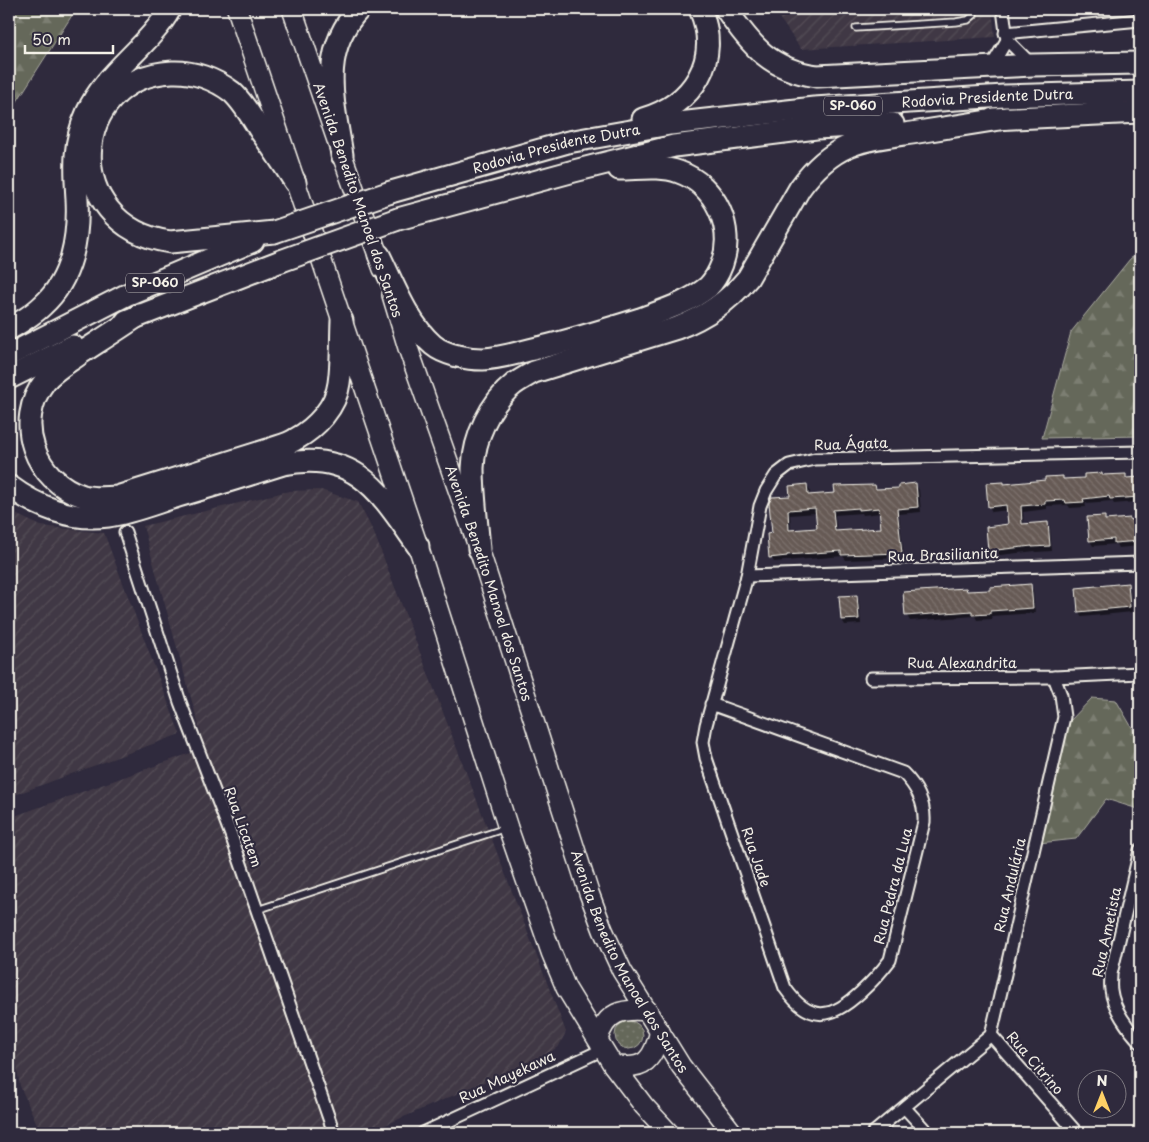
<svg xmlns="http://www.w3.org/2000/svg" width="1149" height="1142" font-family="'Playpen Sans',sans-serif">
<defs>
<pattern id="industrial-furrows" width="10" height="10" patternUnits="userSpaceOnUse" patternTransform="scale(1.25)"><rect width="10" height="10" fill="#403844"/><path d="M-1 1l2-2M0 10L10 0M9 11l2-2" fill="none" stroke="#534c56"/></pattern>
<pattern id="grass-dots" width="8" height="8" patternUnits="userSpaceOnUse" patternTransform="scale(1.25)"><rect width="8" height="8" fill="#65685a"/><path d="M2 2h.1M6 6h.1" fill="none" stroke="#7c7e72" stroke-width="1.8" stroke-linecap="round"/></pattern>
<pattern id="forest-firs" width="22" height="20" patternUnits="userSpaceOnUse" patternTransform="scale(1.25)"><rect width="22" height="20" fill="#65685a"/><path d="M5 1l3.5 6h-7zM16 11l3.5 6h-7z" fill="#7c7e72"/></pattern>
<pattern id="building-back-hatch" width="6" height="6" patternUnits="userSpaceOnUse" patternTransform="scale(1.25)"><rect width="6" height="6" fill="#665a55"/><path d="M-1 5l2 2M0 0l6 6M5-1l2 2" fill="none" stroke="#7c726d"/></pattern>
</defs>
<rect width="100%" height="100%" fill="#2f2a3d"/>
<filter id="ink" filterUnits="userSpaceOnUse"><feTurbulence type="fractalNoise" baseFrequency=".02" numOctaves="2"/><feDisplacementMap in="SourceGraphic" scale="10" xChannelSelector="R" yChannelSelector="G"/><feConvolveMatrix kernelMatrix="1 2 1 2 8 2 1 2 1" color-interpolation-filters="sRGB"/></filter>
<g filter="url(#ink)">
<!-- industrial -->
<g fill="url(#industrial-furrows)">
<polygon points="773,9 992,9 995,37 801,49"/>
<polygon points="321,490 358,502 374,533 566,1032 559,1046 546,1055 367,1133 41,1133 20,1086 9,1027 9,818 205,748 143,526 289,491"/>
<polygon points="9,511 41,526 104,533 180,734 9,797"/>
</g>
<!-- grass -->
<circle fill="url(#grass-dots)" stroke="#acaca1" cx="629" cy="1035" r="14"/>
<!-- forest -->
<g fill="url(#forest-firs)" stroke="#acaca1">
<polygon points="9,9 76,9 9,114"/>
<polygon points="1140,251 1140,436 1042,438 1071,332 1130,259"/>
<polygon points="1092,698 1116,700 1138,738 1140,738 1140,806 1138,809 1106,799 1076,839 1039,843 1068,723"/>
</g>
<!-- shadow -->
<g fill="#0007" fill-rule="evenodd">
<polygon points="1125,475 1127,479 1140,477 1140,506 1136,506 1134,502 1114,504 1112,501 1085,503 1086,507 1070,508 1068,505 1047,506 1047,509 1023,512 1024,525 1047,524 1050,529 1052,551 1036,552 1035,551 992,556 989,551 1009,525 1008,510 992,512 989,506 1004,485 1047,481 1062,477 1064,481"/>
<path d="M916 485 919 490 921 512 899 514 904 558 846 560 843 556 774 562 771 557 773 534 791 497 807 486 810 491V497L836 494 874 486 877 491 900 489ZM817 513 818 529 791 531 790 515ZM862 513 863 515 881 513 882 530 837 532 835 515Z"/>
<polygon points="1104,517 1106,521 1140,520 1140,548 1139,546 1118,548 1116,544 1093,546 1090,541"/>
<polygon points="1030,585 1033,590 1035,613 992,616 993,619 977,620 975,616 910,621 907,616 968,592"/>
<polygon points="1127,585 1130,590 1132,612 1082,617 1079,612 1077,590"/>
<polygon points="856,596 859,601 861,624 845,625 842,620"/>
</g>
<!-- building -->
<g fill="url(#building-back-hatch)" stroke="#f4f1e8" fill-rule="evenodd">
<polygon points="1102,473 1102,475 1126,474 1126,478 1140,477 1140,497 1110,499 1109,496 1083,499 1084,502 1066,503 1065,500 1045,501 1045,504 1021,506 1022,524 1048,522 1050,546 1032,547 1032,546 988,551 986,527 1008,524 1006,505 988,507 986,483 1004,482 1004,484 1025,482 1045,480 1045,477 1063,476 1063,479 1084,478 1084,474"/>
<path d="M916 483 918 507 897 509 902 553 841 555V551L787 555V556L769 558 767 534 772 533 769 503 772 497 790 496 789 486 807 484 808 495 835 493 834 486 875 485 876 489 899 488V485ZM815 508 817 528 789 530 788 510ZM859 508V510L879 508 881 528 835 531 833 510Z"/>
<polygon points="1105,516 1105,520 1130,518 1130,520 1140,519 1140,541 1114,543 1114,539 1089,541 1087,517"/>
<polygon points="1128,583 1130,607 1078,612 1076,588"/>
<polygon points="1031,584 1033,608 990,611 990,614 972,615 972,611 905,616 903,592 966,588 967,591 990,590 990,587"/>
<polygon points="857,595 859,619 841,620 839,596"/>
</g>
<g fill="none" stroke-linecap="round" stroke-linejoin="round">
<defs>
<g id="lane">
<polyline points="856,28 956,22 968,20 974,15 974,9"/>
<polyline points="257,910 506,828"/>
</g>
<g id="street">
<polyline points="1003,9 1007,40 1032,65"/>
<polyline points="1005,33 1140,20"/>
<polyline points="991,67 1007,40"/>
<polyline points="125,532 180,702 231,835 334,1133"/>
<polyline points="747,576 1140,563"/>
<polyline points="871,678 1054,677 1140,673"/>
<path d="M711 704 903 773C916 786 925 803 924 822L890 960C881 972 872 982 861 992 832 1019 810 1024 785 988L706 758 703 742 706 725 747 576 760 506 766 491 776 475 789 465 815 459 1140 452"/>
<path d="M1140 850 1111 974C1111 979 1110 985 1111 990 1113 1008 1128 1029 1140 1042"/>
<polyline points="991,1035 1077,1133"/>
<polyline points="905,1108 928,1133"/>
<polyline points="423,1133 604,1049"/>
<polyline points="873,1133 991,1035 1064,717 1061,695 1054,677"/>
</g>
<g id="primary">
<polyline points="237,9 418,546 508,828 551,952 566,988 613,1065 644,1106 669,1133"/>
<polyline points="292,9 342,155 383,269"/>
<path id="s1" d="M392 295 408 348 479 549 589 893 603 930 622 971 681 1066 733 1133"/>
<path d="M598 1039C606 1012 622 1008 648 1011"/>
<path d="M613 1065C645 1071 653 1060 660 1031"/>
</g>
<g id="highway">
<path d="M726 9C751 46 771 70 817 76L1032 65 1140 63"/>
<path d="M643 119C693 104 722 60 700 9"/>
<polyline points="993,119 1140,112"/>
<path d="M342 155C334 103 318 52 359 9"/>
<path id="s2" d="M391 192 568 142 670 124 814 108 1004 96 1140 92"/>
<polyline points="398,219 574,171 674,146 816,128 893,124"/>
<path d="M274 232 170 242C58 225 69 77 172 72 193 71 215 79 232 92 244 103 252 118 261 132 273 148 284 165 295 182"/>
<path d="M379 255C393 283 408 324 433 345 445 355 467 359 483 359 503 358 523 351 542 347 576 339 608 329 640 319 664 310 688 303 708 287 714 281 719 272 722 264 735 228 716 185 679 172 660 165 639 169 619 169"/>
<path d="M139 315C120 328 101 340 81 353 69 362 55 369 45 381 13 422 35 481 83 496 94 499 106 498 117 497L271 449C279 446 289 444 296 439 316 428 336 407 339 383 342 363 341 341 342 321"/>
<polyline points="126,321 281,261"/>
<path d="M9 329C21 322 33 315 43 305 72 279 79 237 77 199 75 167 73 144 87 113 106 71 148 48 170 9"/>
<polyline points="9,355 128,294 253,241"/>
<polyline points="9,378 73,346"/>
<path d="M9 486C37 507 72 521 108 516 131 513 155 503 178 496 213 486 248 475 283 464 357 449 381 494 418 546"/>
<path d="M479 549C477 522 473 495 473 468 474 438 490 403 514 384 520 380 527 376 534 372L677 328C706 317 728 302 748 278L800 188C813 170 828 155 849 146 869 138 891 136 912 133 943 128 975 123 1006 118"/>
</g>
</defs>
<!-- lane casing -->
<use href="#lane" stroke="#f4f1e8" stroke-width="9"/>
<!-- street casing -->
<use href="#street" stroke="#f4f1e8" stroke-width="15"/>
<!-- primary casing -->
<use href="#primary" stroke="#f4f1e8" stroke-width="22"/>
<!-- highway casing -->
<use href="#highway" stroke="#f4f1e8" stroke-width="25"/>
<!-- lane -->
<use href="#lane" stroke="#2f2a3d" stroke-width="5.5"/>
<!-- street -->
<use href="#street" stroke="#2f2a3d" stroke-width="11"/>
<!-- primary -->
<use href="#primary" stroke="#2f2a3d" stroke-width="19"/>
<!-- highway -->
<use href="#highway" stroke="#2f2a3d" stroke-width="21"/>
<defs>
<g id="highway-bridge">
<polyline points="274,232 391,192"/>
<polyline points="281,261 398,219"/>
</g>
</defs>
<!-- highway-bridge casing -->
<use href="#highway-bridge" stroke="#f4f1e8" stroke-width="25" stroke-linecap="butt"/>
<!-- highway-bridge -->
<use href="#highway-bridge" stroke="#2f2a3d" stroke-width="21"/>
</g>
</g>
<g text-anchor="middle" stroke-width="4.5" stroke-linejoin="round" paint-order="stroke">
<!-- shield labels -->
<g fill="#2f2a3d" stroke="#b9b5b5" stroke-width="1">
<rect x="824" y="96.5" width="58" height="19" rx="4"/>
<rect x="126" y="273.5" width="58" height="19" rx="4"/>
</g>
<g font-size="12" font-weight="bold" fill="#f4f1e8">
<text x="853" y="110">SP-060</text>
<text x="155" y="287">SP-060</text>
</g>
<!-- street labels -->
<g font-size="14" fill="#f4f1e8" stroke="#2f2a3d">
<text dy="5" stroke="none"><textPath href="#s2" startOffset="606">Rodovia Presidente Dutra</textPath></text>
<text dy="5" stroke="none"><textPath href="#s2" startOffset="171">Rodovia Presidente Dutra</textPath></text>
<text transform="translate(358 200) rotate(71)" y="5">Avenida Benedito Manoel dos Santos</text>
<text transform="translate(851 444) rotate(-2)" y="5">Rua Ágata</text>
<text transform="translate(943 555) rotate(-2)" y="5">Rua Brasilianita</text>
<text dy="5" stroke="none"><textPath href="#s1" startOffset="304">Avenida Benedito Manoel dos Santos</textPath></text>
<text x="962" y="668">Rua Alexandrita</text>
<text transform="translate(243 827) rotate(70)" y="5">Rua Licatem</text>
<text transform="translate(756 857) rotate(71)" y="5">Rua Jade</text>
<text transform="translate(1010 885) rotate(-77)" y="5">Rua Andulária</text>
<text transform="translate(893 886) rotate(-76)" y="5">Rua Pedra da Lua</text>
<text transform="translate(1107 932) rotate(-78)" y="5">Rua Ametista</text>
<text dy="5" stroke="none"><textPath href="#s1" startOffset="709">Avenida Benedito Manoel dos Santos</textPath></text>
<text transform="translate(1035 1063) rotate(49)" y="5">Rua Citrino</text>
<text transform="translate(507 1077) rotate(-25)" y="5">Rua Mayekawa</text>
</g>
</g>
<!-- margin -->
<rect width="1149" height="1142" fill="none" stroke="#2f2a3d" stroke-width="30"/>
<rect x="15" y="15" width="1119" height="1112" fill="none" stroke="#f4f1e8" stroke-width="2" filter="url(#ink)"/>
<!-- north arrow -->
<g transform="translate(1102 1094)"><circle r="24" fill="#2f2a3d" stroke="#7e7a81"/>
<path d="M0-4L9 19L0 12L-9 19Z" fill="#ffd166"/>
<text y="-8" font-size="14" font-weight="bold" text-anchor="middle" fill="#f4f1e8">N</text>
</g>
<!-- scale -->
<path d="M25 45v8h88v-8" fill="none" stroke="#f4f1e8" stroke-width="2.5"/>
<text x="32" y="45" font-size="15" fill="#f4f1e8" stroke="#2f2a3d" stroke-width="4" paint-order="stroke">50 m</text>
</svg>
